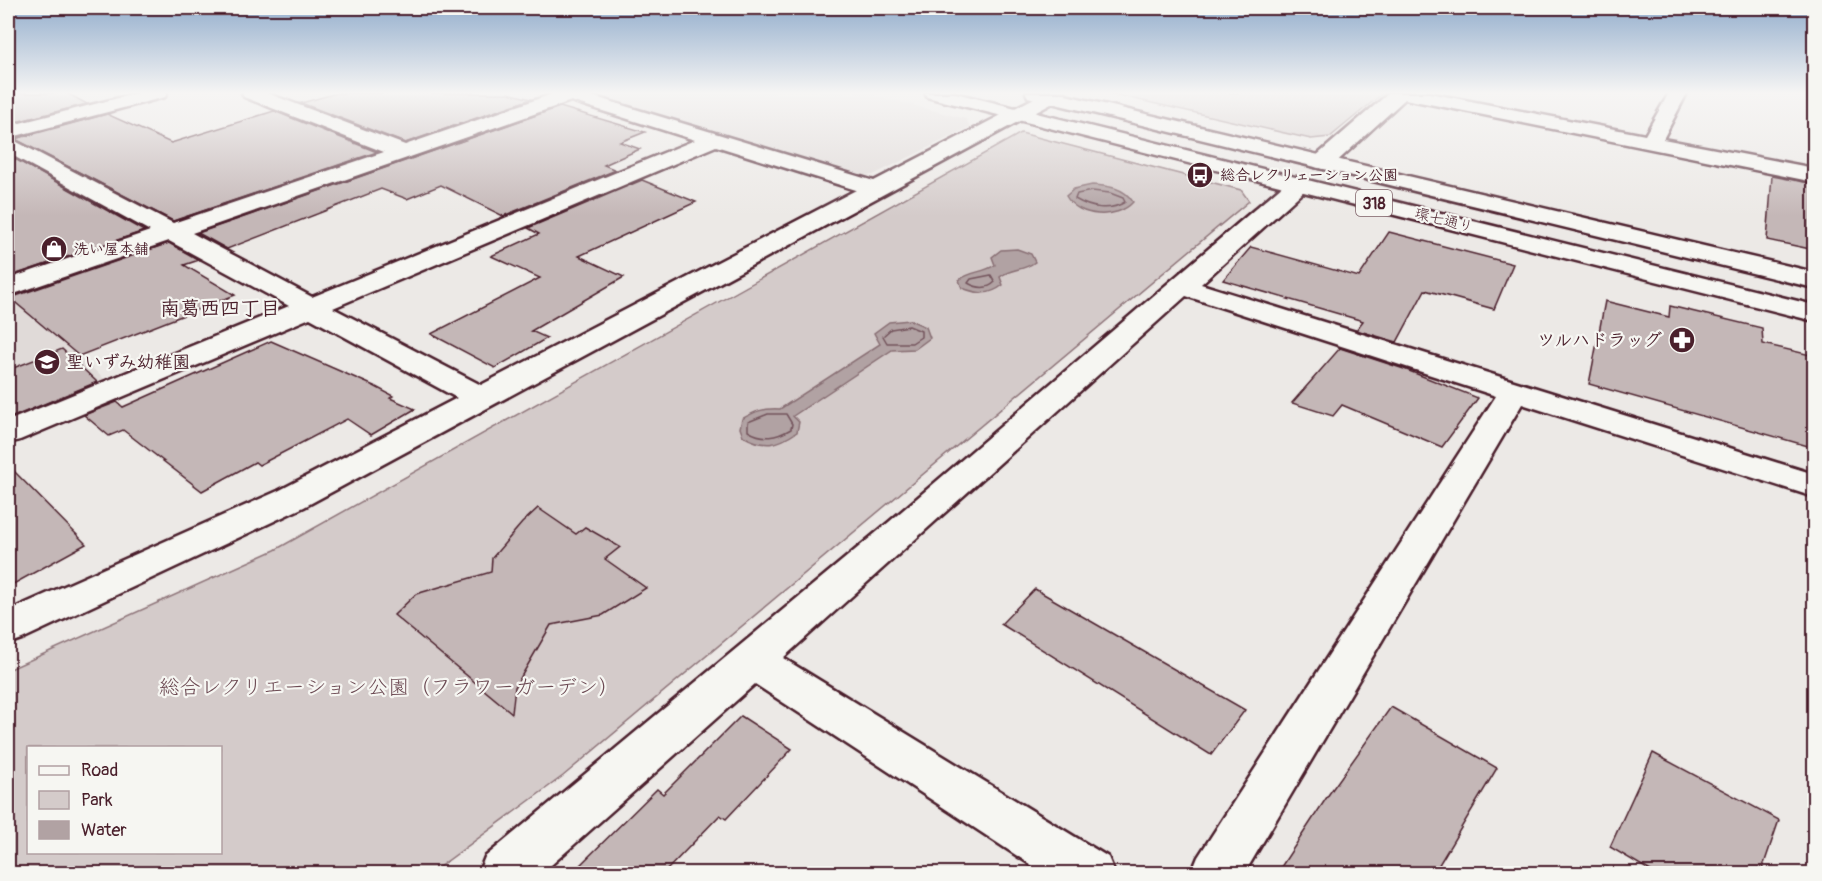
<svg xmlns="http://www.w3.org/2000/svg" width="1822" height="881" font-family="Pangolin,'Klee One',sans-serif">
<rect width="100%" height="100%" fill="#ece9e6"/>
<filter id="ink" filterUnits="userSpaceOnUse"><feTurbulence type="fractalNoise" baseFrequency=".0167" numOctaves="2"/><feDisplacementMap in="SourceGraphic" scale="12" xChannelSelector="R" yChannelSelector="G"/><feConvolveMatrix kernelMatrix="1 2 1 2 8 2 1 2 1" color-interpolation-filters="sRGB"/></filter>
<g filter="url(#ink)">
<!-- built -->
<g fill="#e0dad8">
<polygon points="592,93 866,93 966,119 970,127 873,175 860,176"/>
<polygon points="65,275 118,318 61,340 110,384 8,427 8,295"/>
</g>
<!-- green -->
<g fill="#d4cbca" stroke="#8f757a" stroke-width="1.5" fill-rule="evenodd">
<polygon points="1108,93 1383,93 1330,137 1311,139"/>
<path d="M1021 133 1241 190 1249 201 563 776 431 873H8V670L275 550ZM28 748H220V852H28Z"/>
</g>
<!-- water -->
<g fill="#b1a2a3" stroke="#886e73" stroke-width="1.5">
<path d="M1092 185C1108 186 1124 187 1133 202 1117 220 1078 218 1066 196L1074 189Z"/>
<path d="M1017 249 1031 254 1035 262C1022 272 1012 267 1000 277L1003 285C989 296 978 294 962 288L959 280C971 271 983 273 995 265L992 257 1001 250Z"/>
<path d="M910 320 926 327 930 338 915 349 892 350 793 416 799 422 797 432C777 446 764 448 743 436L740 428 742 419C755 411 764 408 780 409L880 344 874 333 889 322Z"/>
</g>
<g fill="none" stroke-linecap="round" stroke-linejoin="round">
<!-- shore -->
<g stroke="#73535b" stroke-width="1.5">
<path d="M1092 191 1110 193 1123 198 1125 202C1109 212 1090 208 1075 199L1077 194Z"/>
<path d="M991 275 995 282C987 290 977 288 968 283L971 279Z"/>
<polygon points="909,326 921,331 921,337 912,343 887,343 883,336 891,329"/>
<path d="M768 414H786L792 424 791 429C776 438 763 440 748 431V422Z"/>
</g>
</g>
<!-- building -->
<g fill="#c4b7b7" stroke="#4a1f2b" stroke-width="1.5">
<polygon points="8,93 67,93 87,104 8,124"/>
<polygon points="337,93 509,93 531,99 405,143 301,103"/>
<polygon points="560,107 645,132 620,142 640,149 604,165 616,170 503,216 441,185 407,199 381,189 227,249 198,233"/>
<polygon points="274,111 377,152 173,221 15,139 107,114 171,143"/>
<polygon points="8,155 144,231 8,277"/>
<polygon points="1772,176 1815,184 1815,250 1767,240"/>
<polygon points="642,180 696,202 579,256 624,277 531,331 547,338 495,368 431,334 540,278 491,256 539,234 528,228"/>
<polygon points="1389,232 1513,264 1494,309 1425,290 1397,342 1356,330 1363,321 1223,280 1251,247 1359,277"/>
<polygon points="169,243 199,260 184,265 235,295 79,356 10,298"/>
<polygon points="1605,301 1669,317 1670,306 1762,328 1763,344 1815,356 1815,448 1589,384"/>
<polygon points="271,341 374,386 393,396 390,398 415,409 371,435 347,419 259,465 255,462 202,491 123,430 109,436 84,415 117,402 123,407"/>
<polygon points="1340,348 1404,369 1478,398 1442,447 1342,405 1333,416 1292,403"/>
<polygon points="62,349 97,382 8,419 8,370"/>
<polygon points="8,465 86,544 8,587"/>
<polygon points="538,508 576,534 585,527 620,547 605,559 646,588 603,615 551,625 515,687 512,713 394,615 416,594 491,572 492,558 522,523"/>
<polygon points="1035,589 1245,710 1211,755 1001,624"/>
<polygon points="1391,707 1497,768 1434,873 1277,873 1329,794"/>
<polygon points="741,716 792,749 726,819 720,815 664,873 572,873 657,789 663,794"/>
<polygon points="1653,753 1779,820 1761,873 1654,873 1610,847"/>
</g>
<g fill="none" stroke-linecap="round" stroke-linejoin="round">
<defs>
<g id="street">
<path d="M242 93H267L405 145 555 93H582L874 181 1044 93H1066L1064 97 304 507 22 639 8 644V611L278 491 457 398 310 318 20 440 8 443V421L289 306 169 241 8 296V279L150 231 8 153V139L15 141 173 223 384 152 244 97ZM571 101 695 140 312 297 192 233ZM716 146 856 190 481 385 333 308Z"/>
<polygon points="1389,93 1429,93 1645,135 1669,93 1687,93 1663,139 1814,168 1814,182 1405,99 1331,167 1323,169 1315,167 1312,162 1315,157"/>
<polygon points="1298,177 1306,179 1309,184 1306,189 1201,284 1814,474 1814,497 1522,404 1244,874 1191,874 1198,857 1496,396 1186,296 783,658 1108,857 1115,874 1045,874 755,684 541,874 478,874 485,857 889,522 1290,179"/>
</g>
<polygon id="secondary" points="138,93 167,93 165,97 8,138 8,126"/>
<g id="primary">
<polygon points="925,93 955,93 1814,305 1814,321 927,97"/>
<polygon points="1026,93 1057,93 1814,272 1814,288 1035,99 1028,97"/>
</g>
</defs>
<!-- street casing -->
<use href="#street" stroke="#4a1f2b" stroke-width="5"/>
<!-- secondary casing -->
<use href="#secondary" stroke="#4a1f2b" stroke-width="5"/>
<!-- primary casing -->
<use href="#primary" stroke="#4a1f2b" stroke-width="5"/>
<!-- street -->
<use href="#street" fill="#f6f6f2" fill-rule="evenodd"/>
<!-- secondary -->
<use href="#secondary" fill="#f6f6f2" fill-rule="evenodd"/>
<!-- primary -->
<use href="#primary" fill="#f6f6f2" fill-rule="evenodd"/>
</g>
</g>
<!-- sky -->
<linearGradient id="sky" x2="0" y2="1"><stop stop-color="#92adcc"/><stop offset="0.43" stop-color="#f6f5f4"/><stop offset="1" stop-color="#f6f5f4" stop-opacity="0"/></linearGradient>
<rect width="1822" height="216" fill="url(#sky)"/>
<!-- icons -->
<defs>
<symbol id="bus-disc" viewBox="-11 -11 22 22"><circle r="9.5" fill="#4a1f2b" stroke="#f6f6f2"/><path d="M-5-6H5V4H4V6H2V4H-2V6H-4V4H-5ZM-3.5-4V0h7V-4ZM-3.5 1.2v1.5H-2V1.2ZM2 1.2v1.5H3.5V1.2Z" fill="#fff"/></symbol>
<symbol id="shop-disc" viewBox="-11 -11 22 22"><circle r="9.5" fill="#4a1f2b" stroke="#f6f6f2"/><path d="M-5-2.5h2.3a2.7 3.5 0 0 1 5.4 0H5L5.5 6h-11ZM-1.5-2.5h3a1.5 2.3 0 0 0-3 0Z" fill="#fff"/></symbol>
<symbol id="pharmacy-disc" viewBox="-11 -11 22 22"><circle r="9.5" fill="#4a1f2b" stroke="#f6f6f2"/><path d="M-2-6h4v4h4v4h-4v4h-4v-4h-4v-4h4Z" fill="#fff"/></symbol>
<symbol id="school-disc" viewBox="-11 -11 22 22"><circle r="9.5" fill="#4a1f2b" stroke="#f6f6f2"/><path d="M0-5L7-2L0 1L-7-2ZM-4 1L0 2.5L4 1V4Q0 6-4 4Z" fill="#fff"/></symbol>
</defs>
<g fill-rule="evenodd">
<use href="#bus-disc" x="1185" y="160" width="30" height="30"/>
<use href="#shop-disc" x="39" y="234" width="30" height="30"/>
<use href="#pharmacy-disc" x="1667" y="325" width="30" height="30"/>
<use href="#school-disc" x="32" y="347" width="30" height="30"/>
</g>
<g text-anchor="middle" stroke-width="4.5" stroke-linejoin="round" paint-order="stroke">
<!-- far-poi labels -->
<g font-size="15" font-weight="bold" fill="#4a1f2b" stroke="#f6f6f2" text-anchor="start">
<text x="1220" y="180">総合レクリェーション公園</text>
<text x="74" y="254">洗い屋本舗</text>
</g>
<!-- far-street labels -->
<g font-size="15" fill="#4a1f2b" stroke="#f6f6f2">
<text transform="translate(1444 220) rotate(14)" y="5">環七通り</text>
</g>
<!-- shield labels -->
<rect fill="#f6f6f2" stroke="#7e6067" stroke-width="1.5" x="1356" y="190" width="36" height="26" rx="4.5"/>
<g font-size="16" font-weight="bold" fill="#4a1f2b">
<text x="1374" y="209">318</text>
</g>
<!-- poi labels -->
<g font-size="18" font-weight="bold" fill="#4a1f2b" stroke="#f6f6f2" text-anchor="end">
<text x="1662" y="346">ツルハドラッグ</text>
<text x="66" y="368" text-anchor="start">聖いずみ幼稚園</text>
</g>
<!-- neighbourhood labels -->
<g font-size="20" font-weight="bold" fill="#4a1f2b" stroke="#f6f6f2">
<text x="220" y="315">南葛西四丁目</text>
</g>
<!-- near-park labels -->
<g font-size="21" fill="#6c4a53" stroke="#f6f6f2">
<text x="389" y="694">総合レクリエーション公園（フラワーガーデン）</text>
</g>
</g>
<!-- margin -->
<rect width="1822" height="881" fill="none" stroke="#f6f6f2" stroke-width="30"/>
<rect x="15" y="15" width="1792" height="851" fill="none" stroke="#4a1f2b" stroke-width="2" filter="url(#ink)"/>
<!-- legend -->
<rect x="27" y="746" width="195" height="108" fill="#f6f6f2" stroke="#b1a0a2" stroke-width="1.5"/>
<rect x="39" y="766" width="30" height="9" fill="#f6f6f2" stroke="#b1a0a2" stroke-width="1.5"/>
<text x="81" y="776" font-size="18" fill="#4a1f2b">Road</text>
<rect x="39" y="791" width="30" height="18" fill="#d4cbca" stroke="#b1a0a2" stroke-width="1.5"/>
<text x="81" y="806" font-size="18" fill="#4a1f2b">Park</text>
<rect x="39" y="821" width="30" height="18" fill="#b1a2a3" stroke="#b1a0a2" stroke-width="1.5"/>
<text x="81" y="836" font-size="18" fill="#4a1f2b">Water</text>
</svg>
